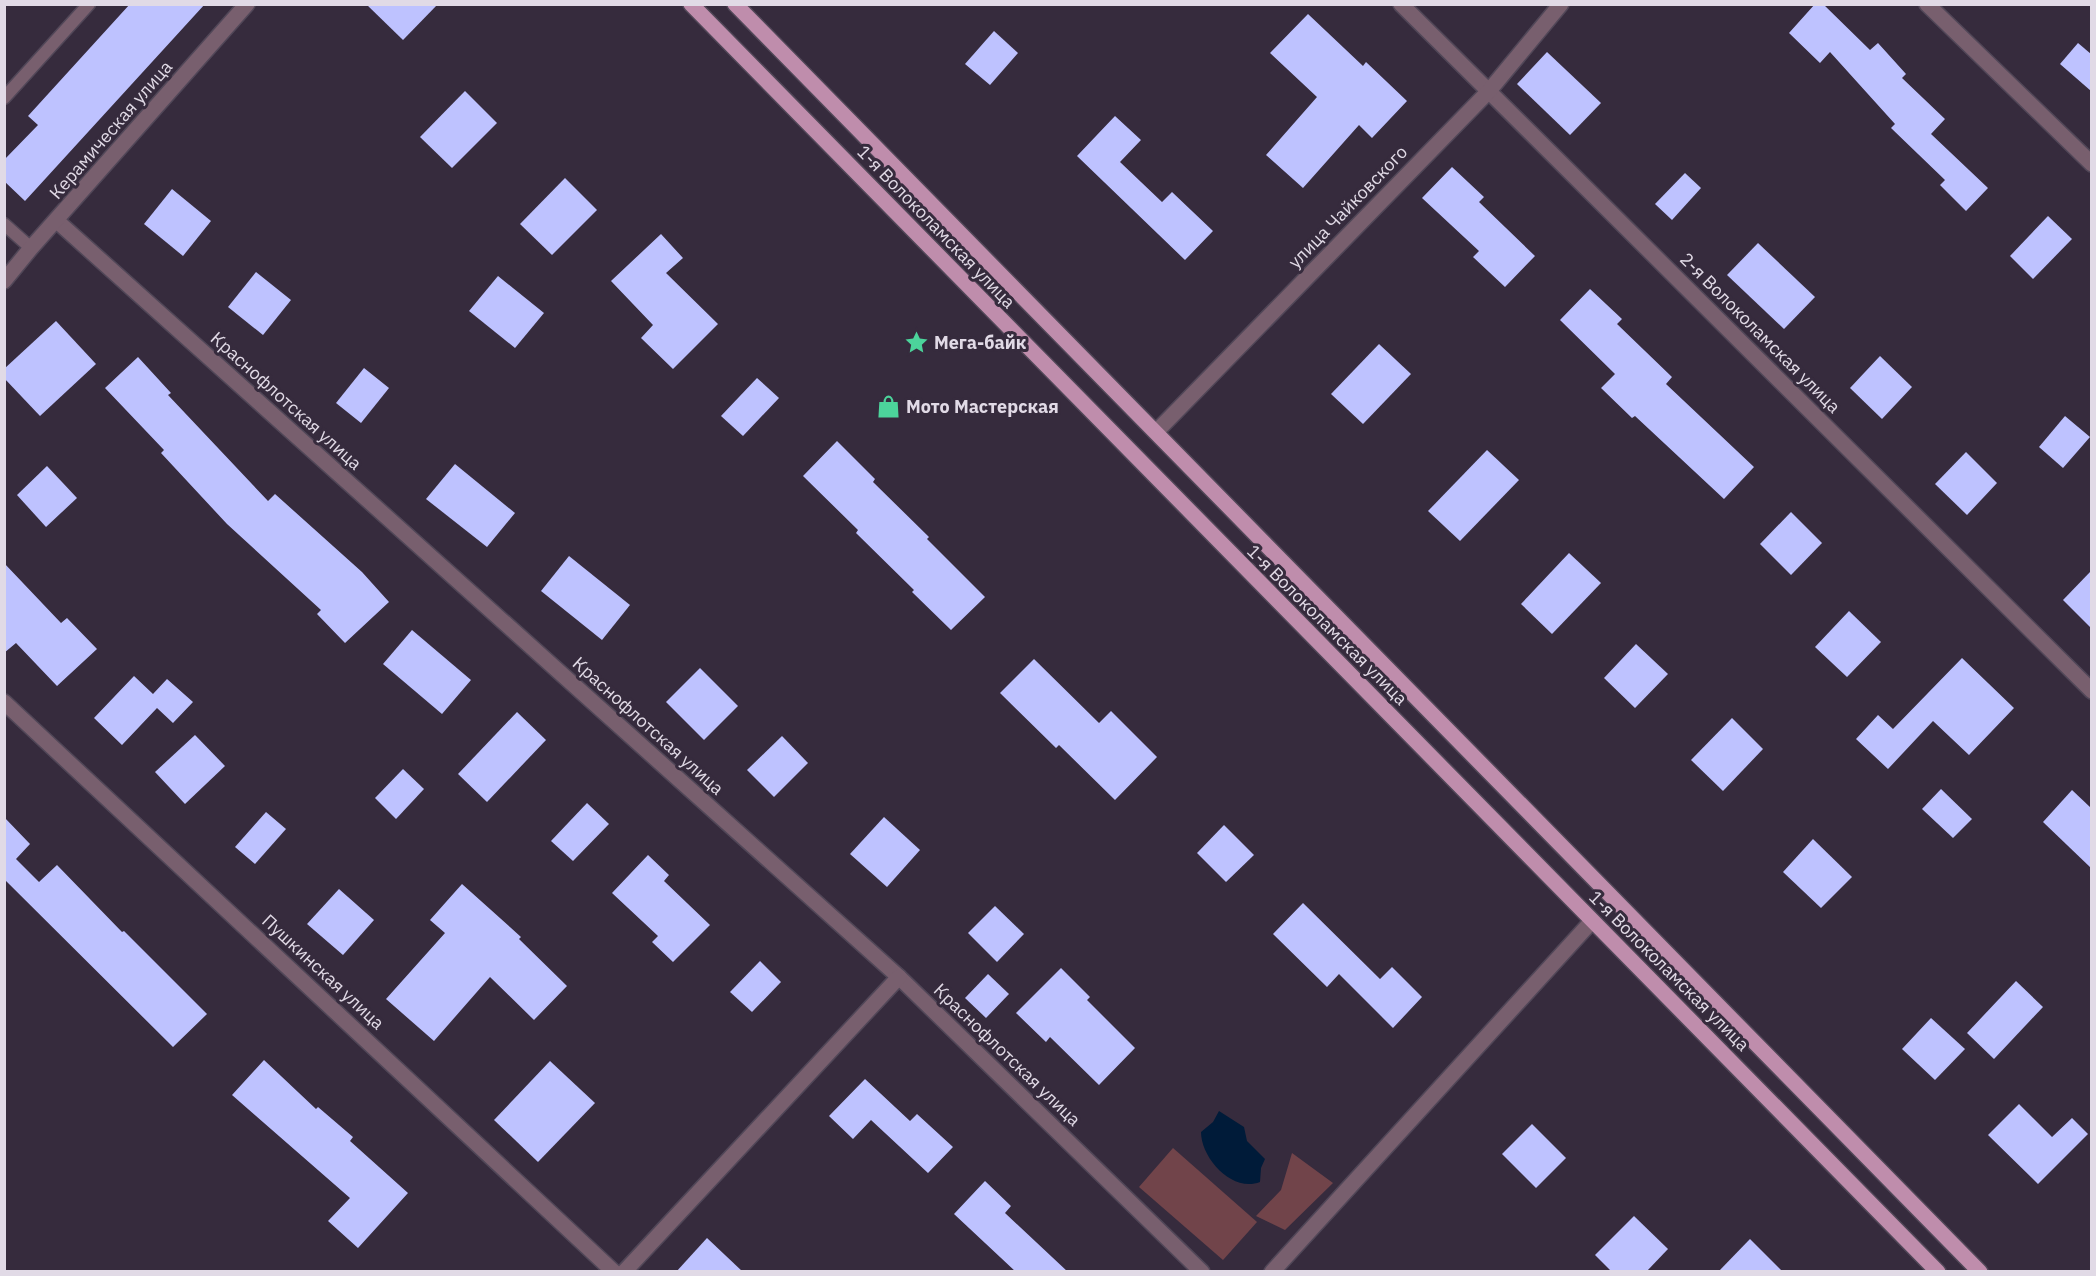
<svg xmlns="http://www.w3.org/2000/svg" width="2096" height="1276" font-family="'IBM Plex Sans',sans-serif">
<rect width="100%" height="100%" fill="#362b3d"/>
<!-- green -->
<g fill="#71444a">
<polygon points="1173,1148 1257,1222 1223,1260 1139,1187"/>
<polygon points="1292,1153 1333,1183 1285,1230 1256,1216 1281,1190"/>
</g>
<!-- water -->
<path fill="#001b39" d="M1219 1111 1244 1127 1247 1141 1265 1159 1261 1168 1260 1182C1232 1193 1201 1158 1201 1132L1213 1122Z"/>
<!-- building -->
<g fill="#bec2ff">
<polygon points="130,4 205,4 25,201 4,181 4,160 38,125 28,116"/>
<polygon points="366,4 438,4 403,40"/>
<polygon points="1815,4 1823,4 1870,50 1878,43 1906,74 1902,78 1945,119 1931,134 1988,188 1966,211 1940,185 1945,180 1891,128 1895,124 1830,52 1820,63 1789,33"/>
<polygon points="1308,14 1363,66 1366,62 1407,101 1372,138 1359,125 1303,188 1266,155 1317,97 1270,53"/>
<polygon points="994,31 1018,53 990,85 965,64"/>
<polygon points="2078,43 2091,54 2091,91 2060,64"/>
<polygon points="1547,52 1601,103 1570,135 1517,84"/>
<polygon points="465,91 497,123 452,168 420,137"/>
<polygon points="1115,116 1141,140 1120,162 1162,202 1172,192 1213,231 1185,260 1077,156"/>
<polygon points="1452,167 1484,197 1479,202 1535,256 1505,287 1473,257 1479,251 1422,198"/>
<polygon points="1685,173 1701,188 1672,220 1655,204"/>
<polygon points="565,178 597,210 552,255 520,224"/>
<polygon points="172,189 211,221 183,256 144,224"/>
<polygon points="2048,216 2072,239 2033,279 2010,256"/>
<polygon points="661,234 683,258 666,273 718,324 673,369 641,338 653,325 611,281"/>
<polygon points="1758,243 1815,297 1784,329 1727,275"/>
<polygon points="256,272 291,300 263,335 228,307"/>
<polygon points="498,276 544,313 515,348 469,311"/>
<polygon points="1590,289 1622,319 1617,324 1672,377 1666,384 1754,467 1724,499 1635,416 1632,418 1601,388 1615,374 1560,320"/>
<polygon points="56,321 96,364 40,416 4,378 4,369"/>
<polygon points="1379,344 1411,374 1363,424 1331,394"/>
<polygon points="1880,356 1912,387 1882,419 1850,388"/>
<polygon points="138,357 171,393 168,395 268,501 275,494 362,572 389,602 345,643 317,614 321,610 227,524 161,453 164,450 105,388"/>
<polygon points="364,368 389,388 361,423 336,403"/>
<polygon points="757,378 779,398 743,436 721,416"/>
<polygon points="2065,416 2090,437 2063,468 2039,447"/>
<polygon points="837,441 875,479 873,482 929,537 927,539 985,597 951,630 912,592 914,590 856,533 858,530 803,476"/>
<polygon points="1487,450 1519,480 1460,541 1428,511"/>
<polygon points="1966,452 1997,483 1967,515 1935,484"/>
<polygon points="455,464 515,513 487,547 426,499"/>
<polygon points="47,466 77,498 46,527 17,495"/>
<polygon points="1791,512 1822,543 1791,575 1760,544"/>
<polygon points="1569,553 1601,583 1552,634 1521,604"/>
<polygon points="569,556 630,605 602,640 541,591"/>
<polygon points="4,563 61,623 67,618 97,649 57,686 16,643 4,653"/>
<polygon points="2091,571 2091,628 2063,600"/>
<polygon points="1849,611 1881,642 1847,677 1815,647"/>
<polygon points="412,630 471,680 442,714 383,664"/>
<polygon points="1636,644 1668,674 1635,708 1604,678"/>
<polygon points="1962,658 2014,708 1969,755 1933,721 1888,769 1856,739 1878,715 1893,729"/>
<polygon points="1034,659 1099,723 1111,711 1157,757 1115,800 1059,745 1056,748 1000,693"/>
<polygon points="700,668 738,706 704,740 666,702"/>
<polygon points="134,676 153,694 167,679 193,702 173,723 157,708 122,745 94,718"/>
<polygon points="517,712 546,740 487,802 458,774"/>
<polygon points="1732,718 1763,749 1723,791 1691,760"/>
<polygon points="195,735 225,766 185,804 155,772"/>
<polygon points="782,736 808,763 774,797 747,770"/>
<polygon points="403,769 424,789 396,819 375,798"/>
<polygon points="1941,789 1972,819 1953,838 1922,809"/>
<polygon points="2072,790 2091,808 2091,868 2043,822"/>
<polygon points="587,803 609,824 573,861 551,841"/>
<polygon points="266,812 286,829 255,864 235,847"/>
<polygon points="4,817 30,844 16,859 39,882 57,865 122,932 124,931 207,1014 173,1047 4,879"/>
<polygon points="884,817 920,850 887,887 850,854"/>
<polygon points="1224,825 1254,855 1226,882 1197,853"/>
<polygon points="1813,839 1852,877 1821,908 1783,872"/>
<polygon points="648,855 669,875 664,881 710,925 673,962 652,942 658,936 612,893"/>
<polygon points="462,884 521,937 519,939 567,986 534,1020 490,977 434,1041 386,999 445,933 430,920"/>
<polygon points="339,889 374,920 343,955 307,924"/>
<polygon points="1303,903 1380,979 1392,967 1422,997 1393,1028 1339,974 1327,987 1273,934"/>
<polygon points="995,906 1024,934 997,962 968,933"/>
<polygon points="760,961 781,982 752,1012 730,992"/>
<polygon points="1061,968 1090,997 1087,1000 1135,1048 1099,1085 1050,1037 1046,1042 1016,1013"/>
<polygon points="988,974 1009,994 986,1018 965,998"/>
<polygon points="2016,981 2043,1007 1994,1059 1967,1033"/>
<polygon points="1931,1018 1965,1049 1935,1080 1902,1049"/>
<polygon points="264,1060 316,1109 318,1107 353,1137 350,1141 408,1193 358,1248 328,1221 350,1198 232,1095"/>
<polygon points="550,1061 595,1103 538,1162 494,1120"/>
<polygon points="865,1079 910,1121 917,1114 953,1147 928,1173 871,1120 853,1139 829,1116"/>
<polygon points="2019,1104 2052,1137 2072,1118 2088,1134 2038,1184 1988,1135"/>
<polygon points="1532,1124 1566,1158 1536,1188 1502,1154"/>
<polygon points="985,1181 1011,1206 1005,1213 1068,1272 1016,1272 954,1214"/>
<polygon points="1634,1216 1668,1249 1646,1272 1612,1272 1595,1255"/>
<polygon points="707,1238 743,1272 676,1272"/>
<polygon points="1750,1239 1783,1272 1718,1272"/>
</g>
<g fill="none" stroke-linecap="round" stroke-linejoin="round">
<defs>
<g id="service">
<polyline points="4,98 89,4"/>
<polyline points="4,224 31,248"/>
</g>
<g id="minor">
<polyline points="1401,4 2092,691"/>
<polyline points="1927,4 2092,164"/>
<polyline points="57,221 899,977 1202,1272"/>
<polyline points="4,281 31,248 247,4"/>
<polyline points="1156,432 1489,91 1561,4"/>
<polyline points="4,702 614,1272"/>
<polyline points="624,1272 899,977"/>
<polyline points="1272,1272 1592,921"/>
</g>
<g id="primary">
<polyline points="691,4 1938,1272"/>
<polyline points="735,4 1980,1272"/>
</g>
</defs>
<!-- service casing -->
<use href="#service" stroke="#514758" stroke-width="15"/>
<!-- minor casing -->
<use href="#minor" stroke="#514758" stroke-width="18"/>
<!-- primary casing -->
<use href="#primary" stroke="#514758" stroke-width="18"/>
<!-- service -->
<use href="#service" stroke="#785f6e" stroke-width="12"/>
<!-- minor -->
<use href="#minor" stroke="#785f6e" stroke-width="15"/>
<!-- primary -->
<use href="#primary" stroke="#bf8dac" stroke-width="15"/>
</g>
<!-- icons -->
<defs>
<symbol id="sight-bare" viewBox="-9 -9 18 18"><path d="M0-6L1.8-2.2L6-1.7L2.9 1.2L3.7 5.4L0 3.3L-3.7 5.4L-2.9 1.2L-6-1.7L-1.8-2.2Z" fill="#4cd49b" stroke="#362b3d" stroke-width="2.5" paint-order="stroke"/></symbol>
<symbol id="shop-bare" viewBox="-9 -9 18 18"><path d="M-5-2.5h2.3a2.7 3.5 0 0 1 5.4 0H5L5.5 6h-11ZM-1.5-2.5h3a1.5 2.3 0 0 0-3 0Z" fill="#4cd49b" stroke="#362b3d" stroke-width="2.5" paint-order="stroke"/></symbol>
</defs>
<g fill-rule="evenodd">
<use href="#sight-bare" x="900" y="326" width="33" height="33"/>
<use href="#shop-bare" x="872" y="390" width="33" height="33"/>
</g>
<g text-anchor="middle" stroke-width="6" stroke-linejoin="round" paint-order="stroke">
<!-- street labels -->
<g font-size="18" fill="#e1dae6" stroke="#362b3d">
<text transform="translate(111 130) rotate(-49)" y="6">Керамическая улица</text>
<text transform="translate(1348 207) rotate(-46)" y="6">улица Чайковского</text>
<text transform="translate(936 227) rotate(46)" y="6">1-я Волоколамская улица</text>
<text transform="translate(1760 333) rotate(45)" y="6">2-я Волоколамская улица</text>
<text transform="translate(286 401) rotate(42)" y="6">Краснофлотская улица</text>
<text transform="translate(1327 625) rotate(45)" y="6">1-я Волоколамская улица</text>
<text transform="translate(648 726) rotate(42)" y="6">Краснофлотская улица</text>
<text transform="translate(1669 971) rotate(45)" y="6">1-я Волоколамская улица</text>
<text transform="translate(323 972) rotate(43)" y="6">Пушкинская улица</text>
<text transform="translate(1007 1055) rotate(44)" y="6">Краснофлотская улица</text>
</g>
<!-- poi labels -->
<g font-size="18" font-weight="bold" fill="#e1dae6" stroke="#362b3d" text-anchor="start">
<text x="934" y="349">Мега-байк</text>
<text x="906" y="413">Мото Мастерская</text>
</g>
</g>
<!-- border -->
<rect width="2096" height="1276" fill="none" stroke="#e1dae6" stroke-width="12"/>
</svg>
